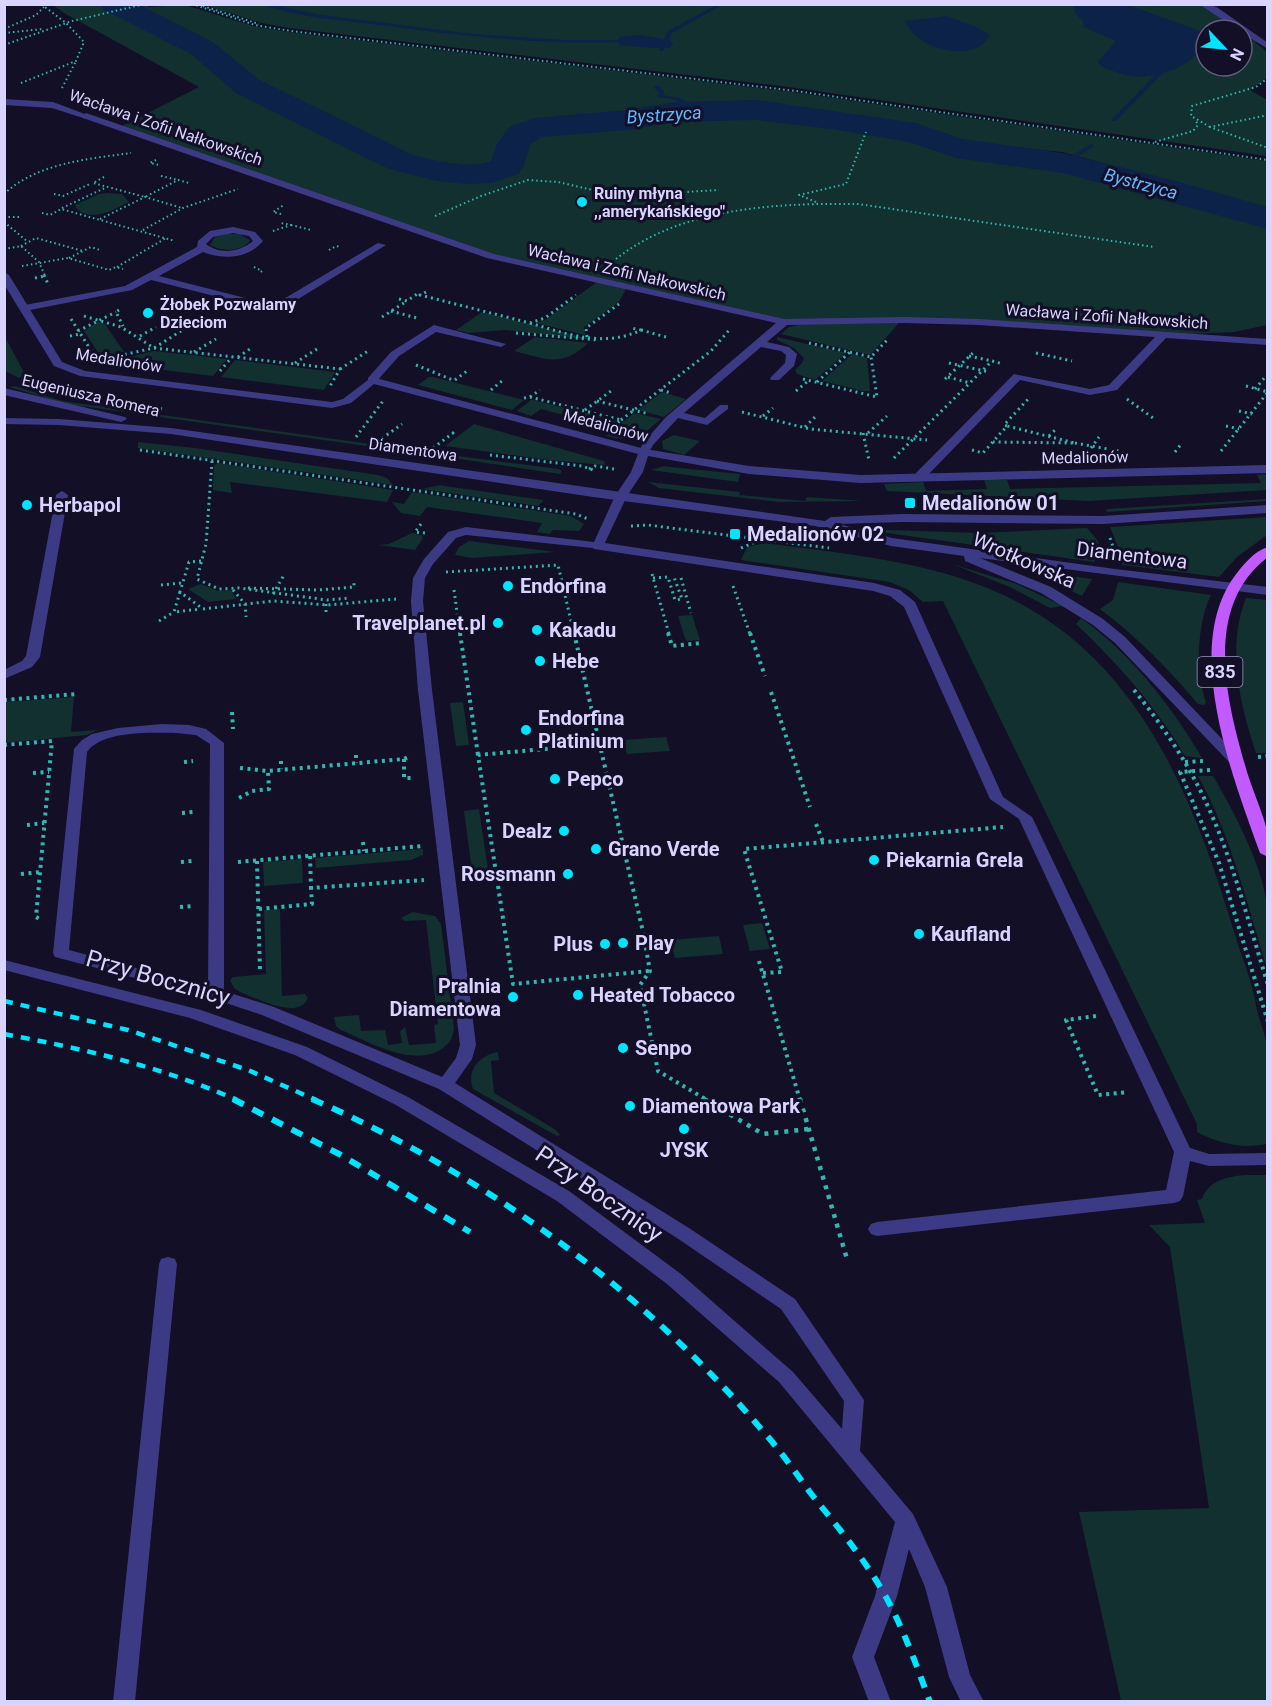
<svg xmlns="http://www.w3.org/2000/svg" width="1272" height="1706" font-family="Roboto,sans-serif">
<rect width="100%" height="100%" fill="#130f26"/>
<!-- green -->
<g fill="#12302f">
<polygon points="146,4 148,7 185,5 253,26 289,32 793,92 1267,161 1267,221 1114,166 1062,152 910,137 975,156 1075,172 1267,227 1267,325 1234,332 1163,335 979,322 784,322 491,256 120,127 199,87 64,13 53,5"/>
<polygon points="204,5 1203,5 1240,30 1206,30 1206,66 1242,66 1242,31 1267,52 1267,78 1250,90 1267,100 1267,156 782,86 289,28 262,23"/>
<path d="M107 193 122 194 129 202C113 210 91 223 76 208L75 205 99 194Z"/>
<path d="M226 234H239L250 240 249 242C239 252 222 252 210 245L215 237Z"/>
<polygon points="597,282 626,289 619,302 584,327 585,335 536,323 545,320"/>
<polygon points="482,312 593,340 505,330 468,333 456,330"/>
<polygon points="98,322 105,324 124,352 101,357 84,331"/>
<polygon points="899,323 870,355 781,334 789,327 803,324"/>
<polygon points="4,337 5,337 26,376 19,378 5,371"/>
<path d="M535 337 588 343C562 368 546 359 514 351Z"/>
<polygon points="777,337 846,353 815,380 797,374 795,370 802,363 804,358 794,348 777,340"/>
<polygon points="154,351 227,359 213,376 106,363"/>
<polygon points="852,354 867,358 870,391 863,391 822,381"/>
<polygon points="235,360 335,372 324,390 221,377"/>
<polygon points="429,377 433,377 524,400 512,410 418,385"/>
<polygon points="15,386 62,401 427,452 381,448 67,404 9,387"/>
<polygon points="662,392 686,399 664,417 638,410"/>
<polygon points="531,400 533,400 616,421 608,427 541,409 531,416 517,411"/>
<path d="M634 413 661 419C640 437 634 443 606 436Z"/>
<polygon points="474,424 604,461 605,465 548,460 445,446"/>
<polygon points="674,435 700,441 684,455 663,449 662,441"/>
<polygon points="138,442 195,448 378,475 387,478 393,485 138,448"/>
<polygon points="442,454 559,469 562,471 560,474 446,457"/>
<polygon points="218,463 393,490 387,502 230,482 232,493 213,490 214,465"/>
<polygon points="664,466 670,467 740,474 738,482 651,470"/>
<polygon points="1267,474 1267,490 1089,501 887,491 884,484 923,482 926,491 987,489 984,480 1007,480 1010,489 1261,483 1257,475"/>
<polygon points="648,482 740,492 739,495 805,501 807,497 863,501 779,502 659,488"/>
<polygon points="440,485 445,486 544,500 538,506 422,489"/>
<polygon points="412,492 571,516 584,524 579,531 553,530 550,534 537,532 542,523 427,507 420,516 401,513 392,502 404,504"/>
<polygon points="1267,499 1267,501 1107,512 1106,509"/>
<polygon points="1267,517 1267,535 1237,557 1219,577 1122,565 1120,552 1110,527"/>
<polygon points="1087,528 1098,541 1100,550 1094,562 859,529 979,533"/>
<polygon points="412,533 421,535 423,538 415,550 378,545 389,544"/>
<polygon points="469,541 555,552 472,558 455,555 459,547"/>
<path d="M765 543C844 554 925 560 999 593 1139 656 1194 798 1235 935 1241 955 1250 976 1254 996 1256 1002 1256 1008 1258 1014 1261 1025 1266 1036 1267 1049 1271 1079 1268 1113 1267 1144 1242 1149 1220 1144 1197 1132V1124L943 601 923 602 909 590 890 582 741 560 747 547Z"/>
<polygon points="952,564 1017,584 1063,606 1050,608 1010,587"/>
<polygon points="1031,571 1036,571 1092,579 1082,596"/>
<path d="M1118 582 1211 595C1197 623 1195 673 1206 702L1204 705 1198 704C1169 669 1136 636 1100 609L1113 600Z"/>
<polygon points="201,584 218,591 231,590 236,599 208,602 188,589"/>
<path d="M1246 598 1267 600V753H1256C1240 706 1226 646 1246 598Z"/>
<polygon points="692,615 700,640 686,641 678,616"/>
<path d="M1081 618C1131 654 1171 705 1202 758L1185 756C1156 706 1118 664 1076 624Z"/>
<polygon points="74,697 71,732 98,730 87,735 5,743 5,702"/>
<polygon points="463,702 469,745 456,746 450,703"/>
<polygon points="666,737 670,751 627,754 623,740"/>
<path d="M1198 776H1213C1232 808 1260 861 1266 899 1270 921 1268 946 1267 968 1247 904 1231 835 1198 776Z"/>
<polygon points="479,809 489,877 473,878 464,811"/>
<polygon points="423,849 423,855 411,860 316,868 315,858"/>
<polygon points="302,859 303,883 264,886 263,862"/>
<path d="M280 909 282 996 305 994 308 998C299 1021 256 998 240 992L234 988 230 980 233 977 266 974 264 910Z"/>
<path d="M413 912 435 916 441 924 454 1028C453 1037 451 1042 443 1048 414 1069 370 1042 341 1030L336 1026 334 1017 359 1015 361 1031 385 1030 388 1045 402 1043 400 1032 405 1027 409 1045 436 1043 434 1025 438 1024 426 920 405 921 401 918Z"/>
<polygon points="762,923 770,949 750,951 743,925"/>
<polygon points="719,936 723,954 675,958 670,940"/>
<path d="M498 1052 499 1060 491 1061 494 1093 556 1130 560 1135 557 1136 473 1089C466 1070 480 1055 498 1052Z"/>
<path d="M1244 1175H1268L1267 1701H1121L1079 1512 1209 1508 1170 1247 1149 1225 1205 1223 1197 1200 1202 1199C1208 1181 1226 1177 1244 1175Z"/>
</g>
<!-- water -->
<g fill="#0c2248">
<path d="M1074 5H1128L1206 33V45C1200 50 1195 57 1189 61 1168 76 1137 82 1113 71 1106 68 1102 69 1098 62L1116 41 1084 27 1083 21 1075 13Z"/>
<path d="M947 16 976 27 990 35C987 39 984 43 980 46 957 60 914 45 905 21Z"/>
</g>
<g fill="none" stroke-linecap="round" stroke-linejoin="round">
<!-- stream -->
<g fill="#0c2248" fill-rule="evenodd">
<path d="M262 4H271L322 15 473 34 565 40H626L628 41 626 42C543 45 461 36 379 25 340 20 299 18 262 4Z"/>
<polygon points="718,4 724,4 672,33 663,51 659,51 668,31"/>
<polygon points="1157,73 1162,74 1116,121 1112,121 1112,119"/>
<polygon points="654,86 658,86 664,91 663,95 679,98 702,111 697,112 676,100 658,97 659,92 654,88"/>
<polygon points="1091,144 1094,146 1093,147 1065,164 1060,163"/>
</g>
<!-- canal -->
<path fill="#0c2248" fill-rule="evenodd" d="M639 35 670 40 673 44 670 48C664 49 627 46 620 45L617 41 620 37Z"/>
<!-- river -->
<path fill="#0c2248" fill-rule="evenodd" d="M100 4H138L213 42 258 79 413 155C435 160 469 170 491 161L497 144 509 127 534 118 628 110 675 102 756 100 916 123 962 139 1063 153 1172 180 1268 207V229L1063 173 956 158 909 142 831 129 756 120 675 122 628 130 541 137 531 144 523 167 518 174 492 183 467 184 437 181 389 169 236 93 191 54 104 10Z"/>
<!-- path-far3 -->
<g stroke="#2fb8b0" stroke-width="2" stroke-dasharray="1.5 3" stroke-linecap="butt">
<polyline points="192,4 255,25 291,31 796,91 1268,160"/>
<polyline points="203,6 259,24"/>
<polyline points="4,29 36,15 44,7"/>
<polyline points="4,33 43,29"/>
<polyline points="4,45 72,21 145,4"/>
<polyline points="21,83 76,61 84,42 66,23 41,4"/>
<polyline points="62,88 76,61"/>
<polyline points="1268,115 1210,127 1268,148"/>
<polyline points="1210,127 1191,116 1192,106 1256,87 1268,78"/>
<polyline points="1155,142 1193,131 1198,125 1196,121"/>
<polyline points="156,160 150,163 159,165"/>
<polyline points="161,176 178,180"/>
<polyline points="104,177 93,183 145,197 178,180 189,183"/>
<path d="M4 194C37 163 88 159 131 153"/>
<polyline points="54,194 63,196 90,184"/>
<polyline points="816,202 799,195 846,184 866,132"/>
<polyline points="62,208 107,187"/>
<polyline points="42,213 50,215 61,209 175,241"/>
<polyline points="281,214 273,212 284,205"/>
<polyline points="435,216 481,196 528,180 558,182 619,196 719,190"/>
<polyline points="4,217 21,217"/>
<polyline points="100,219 145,197 182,208"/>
<polyline points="4,222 28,242"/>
<polyline points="291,225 311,230"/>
<polyline points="143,230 183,208 238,189"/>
<polyline points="273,231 291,225 281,223"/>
<polyline points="21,246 36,238 83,251"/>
<polyline points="4,249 21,246 39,262 45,276"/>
<polyline points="329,250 336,246 341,247"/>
<polyline points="69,258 91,247 100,250"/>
<path d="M616 259C682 207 777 203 858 204L1154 247"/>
<polyline points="22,266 68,258 109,270 116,267 123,269"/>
<polyline points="117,267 166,238"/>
<polyline points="254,267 262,271 259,273"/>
</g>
<!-- path-far2 -->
<g stroke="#2fb8b0" stroke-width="3" stroke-dasharray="2 4" stroke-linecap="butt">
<polyline points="44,275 49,286"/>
<polyline points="35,278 45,276"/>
<polyline points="426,292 420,295 530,323 545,318 576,295"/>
<polyline points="399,299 407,301 417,294 420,295"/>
<polyline points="119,310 116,312 123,326"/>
<polyline points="391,311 417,318"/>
<polyline points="84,316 121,327 154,348 181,331"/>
<polyline points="382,317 407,301"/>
<polyline points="71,319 94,355"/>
<path d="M530 323C567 334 604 348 641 330L631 328"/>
<polyline points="641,330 666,337"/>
<polyline points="78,331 116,312"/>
<polyline points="516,333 598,340"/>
<polyline points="70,336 80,334"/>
<polyline points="140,336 156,327"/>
<polyline points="587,337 586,328 619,304"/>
<polyline points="809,343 871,357 888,339"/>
<polyline points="194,352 216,339"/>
<polyline points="1036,353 1072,361"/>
<polyline points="969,356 992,361"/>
<polyline points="113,357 154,348 340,369 330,386"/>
<polyline points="238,357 250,349"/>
<polyline points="295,363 317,349"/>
<polyline points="949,363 989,372"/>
<polyline points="416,365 453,380"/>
<polyline points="340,369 368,351"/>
<polyline points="220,371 232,357"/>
<polyline points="948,377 970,383"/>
<polyline points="803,379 877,397 871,357"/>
<polyline points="945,379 975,351"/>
<polyline points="455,380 467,371"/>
<polyline points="817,382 850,352"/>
<polyline points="1246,386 1268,392"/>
<polyline points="1255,389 1266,376"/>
<polyline points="491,390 503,380"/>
<polyline points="661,390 671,393"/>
<polyline points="796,391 808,381"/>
<polyline points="530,397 540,390"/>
<polyline points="524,398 530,397 621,420 614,426"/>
<polyline points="1127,399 1153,418"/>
<polyline points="597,401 649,414"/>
<polyline points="137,405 162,409"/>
<polyline points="585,410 611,391"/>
<polyline points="1239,411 1252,414"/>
<polyline points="742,412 810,429 927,440"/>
<polyline points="763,416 773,408"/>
<polyline points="621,420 711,351 730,329"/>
<polyline points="1007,426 1004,425 1030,397"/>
<polyline points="1226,426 1239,429"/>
<polyline points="805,427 815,417"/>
<polyline points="863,433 869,460"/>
<polyline points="868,433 887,416"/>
<polyline points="1049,436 1056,429"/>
<polyline points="356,437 383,401"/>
<polyline points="377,442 402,424"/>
<polyline points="1075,443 1119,451"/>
<polyline points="433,448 453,433 448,432"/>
<polyline points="1091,448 1099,437"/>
<polyline points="140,450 576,514 588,519"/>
<polyline points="972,450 983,453 1007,426 1075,443 993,442"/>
<polyline points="1221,451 1268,392"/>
<polyline points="1175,452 1182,443"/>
<polyline points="490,455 582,466 593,470"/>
<polyline points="894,458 992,361 1003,364"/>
<polyline points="212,461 206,544 197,579 219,589 239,588 327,600 350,598"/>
<polyline points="589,469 595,466 614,469"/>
<polyline points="421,524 415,532 425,533"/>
<polyline points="631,526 648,525 829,548"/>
<polyline points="1110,538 1115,553"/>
<polyline points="741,548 758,541"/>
<polyline points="201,561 189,562 180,592 203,609 273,601 328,605 396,599"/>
<polyline points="446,572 558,565 574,634"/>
<polyline points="652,574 669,634"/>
<polyline points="653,578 668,577 675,600 682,599 674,577"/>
<polyline points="681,578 691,613"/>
<polyline points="161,585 182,583"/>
<polyline points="733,586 750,634"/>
<polyline points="248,588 318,590 354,587 354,583"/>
<polyline points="233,590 245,604 246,617"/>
<polyline points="454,590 460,634"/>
<polyline points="180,592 174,612 201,609"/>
<polyline points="273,594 284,575"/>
<polyline points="326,604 326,612"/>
<polyline points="159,621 174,612"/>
</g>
<!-- path-far1 -->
<g stroke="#2fb8b0" stroke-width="4" stroke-dasharray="3 4.5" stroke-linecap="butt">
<polyline points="460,633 478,755"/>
<polyline points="574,633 643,932 650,971 640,985 658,1071 707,1100"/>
<polyline points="668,633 672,646 702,643"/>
<polyline points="750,633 765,676"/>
<path d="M1134 690C1158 720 1180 751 1198 786 1230 848 1247 918 1268 985"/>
<polyline points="771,692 810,807"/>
<polyline points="4,700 76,694"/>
<polyline points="232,712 233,729"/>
<polyline points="600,744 478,755 513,984 649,971"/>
<polyline points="4,745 52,741 36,917 41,920"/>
<polyline points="356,755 356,763"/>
<polyline points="1258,757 1268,756"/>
<polyline points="404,759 404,778 414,778"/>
<polyline points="281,761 281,769"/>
<polyline points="184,762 193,761"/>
<polyline points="1185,762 1205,761"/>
<polyline points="240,768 268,771 404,759 411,756"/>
<polyline points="1210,770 1180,772 1219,863 1268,1022"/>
<polyline points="33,773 49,772"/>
<polyline points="239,798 252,791 269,789 268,771"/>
<polyline points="182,813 193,812"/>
<polyline points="816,824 823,842"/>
<polyline points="27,825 44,823"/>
<polyline points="363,842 364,851"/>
<polyline points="310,856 311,888"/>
<polyline points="257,861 260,972"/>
<polyline points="181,862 192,861"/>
<polyline points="238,862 422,846"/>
<polyline points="21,874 40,872"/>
<polyline points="180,907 194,906"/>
<polyline points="259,909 312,904 311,888 424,880"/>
<polyline points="759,961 800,1100"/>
<polyline points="763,973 782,972 744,849 1003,827"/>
<polyline points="1096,1016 1066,1020 1098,1095 1128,1092"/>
</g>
<!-- path -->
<g stroke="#2fb8b0" stroke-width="4.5" stroke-dasharray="4 6" stroke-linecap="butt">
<polyline points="704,1099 763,1134 809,1129"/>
<polyline points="800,1099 847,1259"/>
</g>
<!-- service -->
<g fill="#3d3a85" fill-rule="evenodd">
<polygon points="555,4 603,4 599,6"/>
<polygon points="86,113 494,254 784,319 904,317 979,319 1268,339 1268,345 1166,338 1117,390 1090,395 1020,380 924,479 916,479 916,473 1014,374 1090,389 1109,385 1155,337 979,325 904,323 787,325 767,342 789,347 797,354 794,366 779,380 771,380 770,378 785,363 786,355 781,351 761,347 684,413 705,418 720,405 728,405 728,409 707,425 678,418 653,445 648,454 644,455 638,452 644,442 666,417 776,323 487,258 83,118 82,116"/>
<path d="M233 227 255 232 263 241C248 259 224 260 203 252L159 276 269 304 287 297 378 243 386 245 295 301 270 310 151 280 132 290 25 311 20 308 25 305 125 286 197 247 198 241 210 231ZM233 233 249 236 253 241C240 252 220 255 206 244L213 237Z"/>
<polygon points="434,325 506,344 501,347 436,332 399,356 376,382 368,382 368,378 391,352"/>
<polygon points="62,491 68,495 40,657 32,667 4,679 4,670 22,661 26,656 56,495"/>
<polygon points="598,542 874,583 900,590 915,602 1003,797 1032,817 1190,1148 1209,1154 1268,1153 1268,1165 1209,1166 1190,1161 1183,1196 1180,1201 1174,1203 877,1236 871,1234 868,1229 871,1224 877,1222 1166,1190 1174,1152 1019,819 990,799 904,607 890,596 873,591 594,549 592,546"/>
<path d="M425 686 432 690 476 1045 472 1059 455 1083 689 1228 795 1299 864 1400 860 1451 913 1514 947 1587 970 1675 984 1702H961L949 1677 925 1587 909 1549 897 1596 874 1657 891 1702H869L852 1657 875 1596 895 1522 779 1382 667 1284 557 1201 396 1105 295 1055 190 1018 4 970V960L201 1010 307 1047 408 1097 569 1191 681 1274 793 1372 842 1429 844 1401 781 1309 677 1238 439 1089 262 1015 211 998 55 957 53 953 74 749 82 740 92 734 118 728 162 724 189 725 206 729 224 743V991L274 1007 442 1077 456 1058 460 1045 418 690ZM176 733 196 735 210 744 208 987 69 950 87 752C103 730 152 733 176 733Z"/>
<polygon points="168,1257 175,1259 177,1264 135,1702 113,1702 159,1264 161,1259"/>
</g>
<!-- minor -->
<g fill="#3d3a85" fill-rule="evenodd">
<polygon points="1199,4 1210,4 1218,8 1268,43 1268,49 1242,33 1242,30 1238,30"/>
<polygon points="4,99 53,102 90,116 86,119 52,108 4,105"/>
<polygon points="4,272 9,275 62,362 85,371 332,402 343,399 372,377 645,449 749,466 860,475 1268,465 1268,473 860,483 749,474 648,456 643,472 627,496 602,549 466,535 456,538 433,564 425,578 423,601 432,690 425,694 418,690 411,601 413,578 424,559 448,532 466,527 594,542 615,496 631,472 638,454 374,384 351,403 332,408 80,376 54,366 4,284"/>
</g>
<!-- tertiary -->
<g fill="#3d3a85" fill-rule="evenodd">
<polygon points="4,388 125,417 127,419 121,422 4,395"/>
<polygon points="4,418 59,419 171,428 825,521 831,517 902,514 1103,516 1268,505 1268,513 1103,524 902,522 839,524 892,538 1115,569 1268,587 1268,595 980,558 1051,587 1103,619 1125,637 1241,759 1234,763 1229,762 1115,643 1093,625 1041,593 965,561 964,556 891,546 815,526 593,497 171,434 59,425 4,424"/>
</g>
<!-- primary -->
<path fill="#c25bff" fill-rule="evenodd" d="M1268 547V557C1203 606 1226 699 1245 765 1251 787 1261 808 1267 830 1269 838 1268 849 1268 857L1260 853C1233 778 1182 649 1234 577 1242 566 1254 551 1268 547Z"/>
<!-- rail-far1 -->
<g stroke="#00e5ff" stroke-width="4.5" stroke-dasharray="9 8" stroke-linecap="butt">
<polyline points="4,1001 128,1030 248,1070 316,1100"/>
<path d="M4 1034C85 1049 162 1067 237 1100"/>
</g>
<!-- rail -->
<g stroke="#00e5ff" stroke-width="6" stroke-dasharray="12 10" stroke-linecap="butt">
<polyline points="233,1099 341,1155 470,1232"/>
<path d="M312 1099C483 1174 641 1288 762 1430 779 1449 794 1470 809 1491 836 1525 865 1559 886 1597 904 1630 917 1667 930 1702"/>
</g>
</g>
<!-- markers -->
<g fill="#00e5ff" stroke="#130f26" stroke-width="2">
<circle cx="582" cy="202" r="6"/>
<circle cx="148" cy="313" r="6"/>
<rect x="904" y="497" width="12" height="12" rx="3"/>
<circle cx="27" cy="505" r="6"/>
<rect x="729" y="528" width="12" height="12" rx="3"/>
<circle cx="508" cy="586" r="6"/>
<circle cx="498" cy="623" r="6"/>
<circle cx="537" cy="630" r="6"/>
<circle cx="540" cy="661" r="6"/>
<circle cx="526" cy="730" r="6"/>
<circle cx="555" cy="779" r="6"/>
<circle cx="564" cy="831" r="6"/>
<circle cx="596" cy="849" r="6"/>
<circle cx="874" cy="860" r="6"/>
<circle cx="568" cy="874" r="6"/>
<circle cx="919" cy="934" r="6"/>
<circle cx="623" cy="943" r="6"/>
<circle cx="605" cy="944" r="6"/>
<circle cx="578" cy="995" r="6"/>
<circle cx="513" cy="997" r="6"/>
<circle cx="623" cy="1048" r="6"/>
<circle cx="630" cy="1106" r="6"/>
<circle cx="684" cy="1129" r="6"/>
</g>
<g text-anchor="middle" stroke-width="6" stroke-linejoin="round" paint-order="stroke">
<!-- far-street labels -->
<g font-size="16" fill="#d9d4ff" stroke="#130f26">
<text transform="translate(166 127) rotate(19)" y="6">Wacława i Zofii Nałkowskich</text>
<text transform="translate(627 272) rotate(13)" y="6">Wacława i Zofii Nałkowskich</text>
<text transform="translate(1107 316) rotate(4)" y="6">Wacława i Zofii Nałkowskich</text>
<text transform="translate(119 360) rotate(9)" y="6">Medalionów</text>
<text transform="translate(91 395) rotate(13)" y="6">Eugeniusza Romera</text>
<text transform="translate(606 425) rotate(15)" y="6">Medalionów</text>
<text transform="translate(413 449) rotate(8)" y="6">Diamentowa</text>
<text transform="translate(1085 457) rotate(-1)" y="6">Medalionów</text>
</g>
<!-- far-poi labels -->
<g font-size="16" font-weight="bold" fill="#d9d4ff" stroke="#130f26" text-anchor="start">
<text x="594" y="199">Ruiny młyna<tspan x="594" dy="18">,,amerykańskiego"</tspan></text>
<text x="160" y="310">Żłobek Pozwalamy<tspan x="160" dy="18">Dzieciom</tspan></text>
</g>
<!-- far-water labels -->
<g font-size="18" font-style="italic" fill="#62b6ff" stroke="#130f26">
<text transform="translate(664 115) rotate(-4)" y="6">Bystrzyca</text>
<text transform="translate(1141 184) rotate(15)" y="6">Bystrzyca</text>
</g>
<!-- shield labels -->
<rect fill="#130f26" stroke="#9e99be" stroke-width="1.5" x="1197.5" y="657" width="45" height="30" rx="4.5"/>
<g font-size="18" font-weight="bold" fill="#d9d4ff">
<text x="1220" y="678">835</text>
</g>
<!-- poi labels -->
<g font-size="20" font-weight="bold" fill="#d9d4ff" stroke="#130f26" text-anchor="start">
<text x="922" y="510">Medalionów 01</text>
<text x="39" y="512">Herbapol</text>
<text x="747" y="541">Medalionów 02</text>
<text x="520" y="593">Endorfina</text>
<text x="486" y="630" text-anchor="end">Travelplanet.pl</text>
<text x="549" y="637">Kakadu</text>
<text x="552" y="668">Hebe</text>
<text x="538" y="725">Endorfina<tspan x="538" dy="23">Platinium</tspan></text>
<text x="567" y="786">Pepco</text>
<text x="552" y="838" text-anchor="end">Dealz</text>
<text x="608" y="856">Grano Verde</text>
<text x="886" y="867">Piekarnia Grela</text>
<text x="556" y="881" text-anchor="end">Rossmann</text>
<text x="931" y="941">Kaufland</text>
<text x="635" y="950">Play</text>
<text x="593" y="951" text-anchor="end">Plus</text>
<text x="501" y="993" text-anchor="end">Pralnia<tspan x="501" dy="23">Diamentowa</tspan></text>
<text x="590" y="1002">Heated Tobacco</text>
<text x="635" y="1055">Senpo</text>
<text x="642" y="1113">Diamentowa Park</text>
<text x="684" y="1157" text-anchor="middle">JYSK</text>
</g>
<!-- street labels -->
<g font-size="20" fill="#d9d4ff" stroke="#130f26">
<text transform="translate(1132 555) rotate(7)" y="7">Diamentowa</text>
<text transform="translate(1024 560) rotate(24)" y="7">Wrotkowska</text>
</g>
<!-- near-street labels -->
<g font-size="24" fill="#d9d4ff" stroke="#130f26">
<text transform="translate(158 978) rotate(16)" y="8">Przy Bocznicy</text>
<text transform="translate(599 1194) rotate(35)" y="8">Przy Bocznicy</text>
</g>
</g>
<!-- border -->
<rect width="1272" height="1706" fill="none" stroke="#d9d4ff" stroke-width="12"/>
<!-- north arrow -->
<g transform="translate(1224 48) rotate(116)"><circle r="28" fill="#130f26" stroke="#625e7d" stroke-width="1.5"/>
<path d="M0-4.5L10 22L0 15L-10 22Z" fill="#00e5ff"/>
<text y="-9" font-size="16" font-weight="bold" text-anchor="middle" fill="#d9d4ff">N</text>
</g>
</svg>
